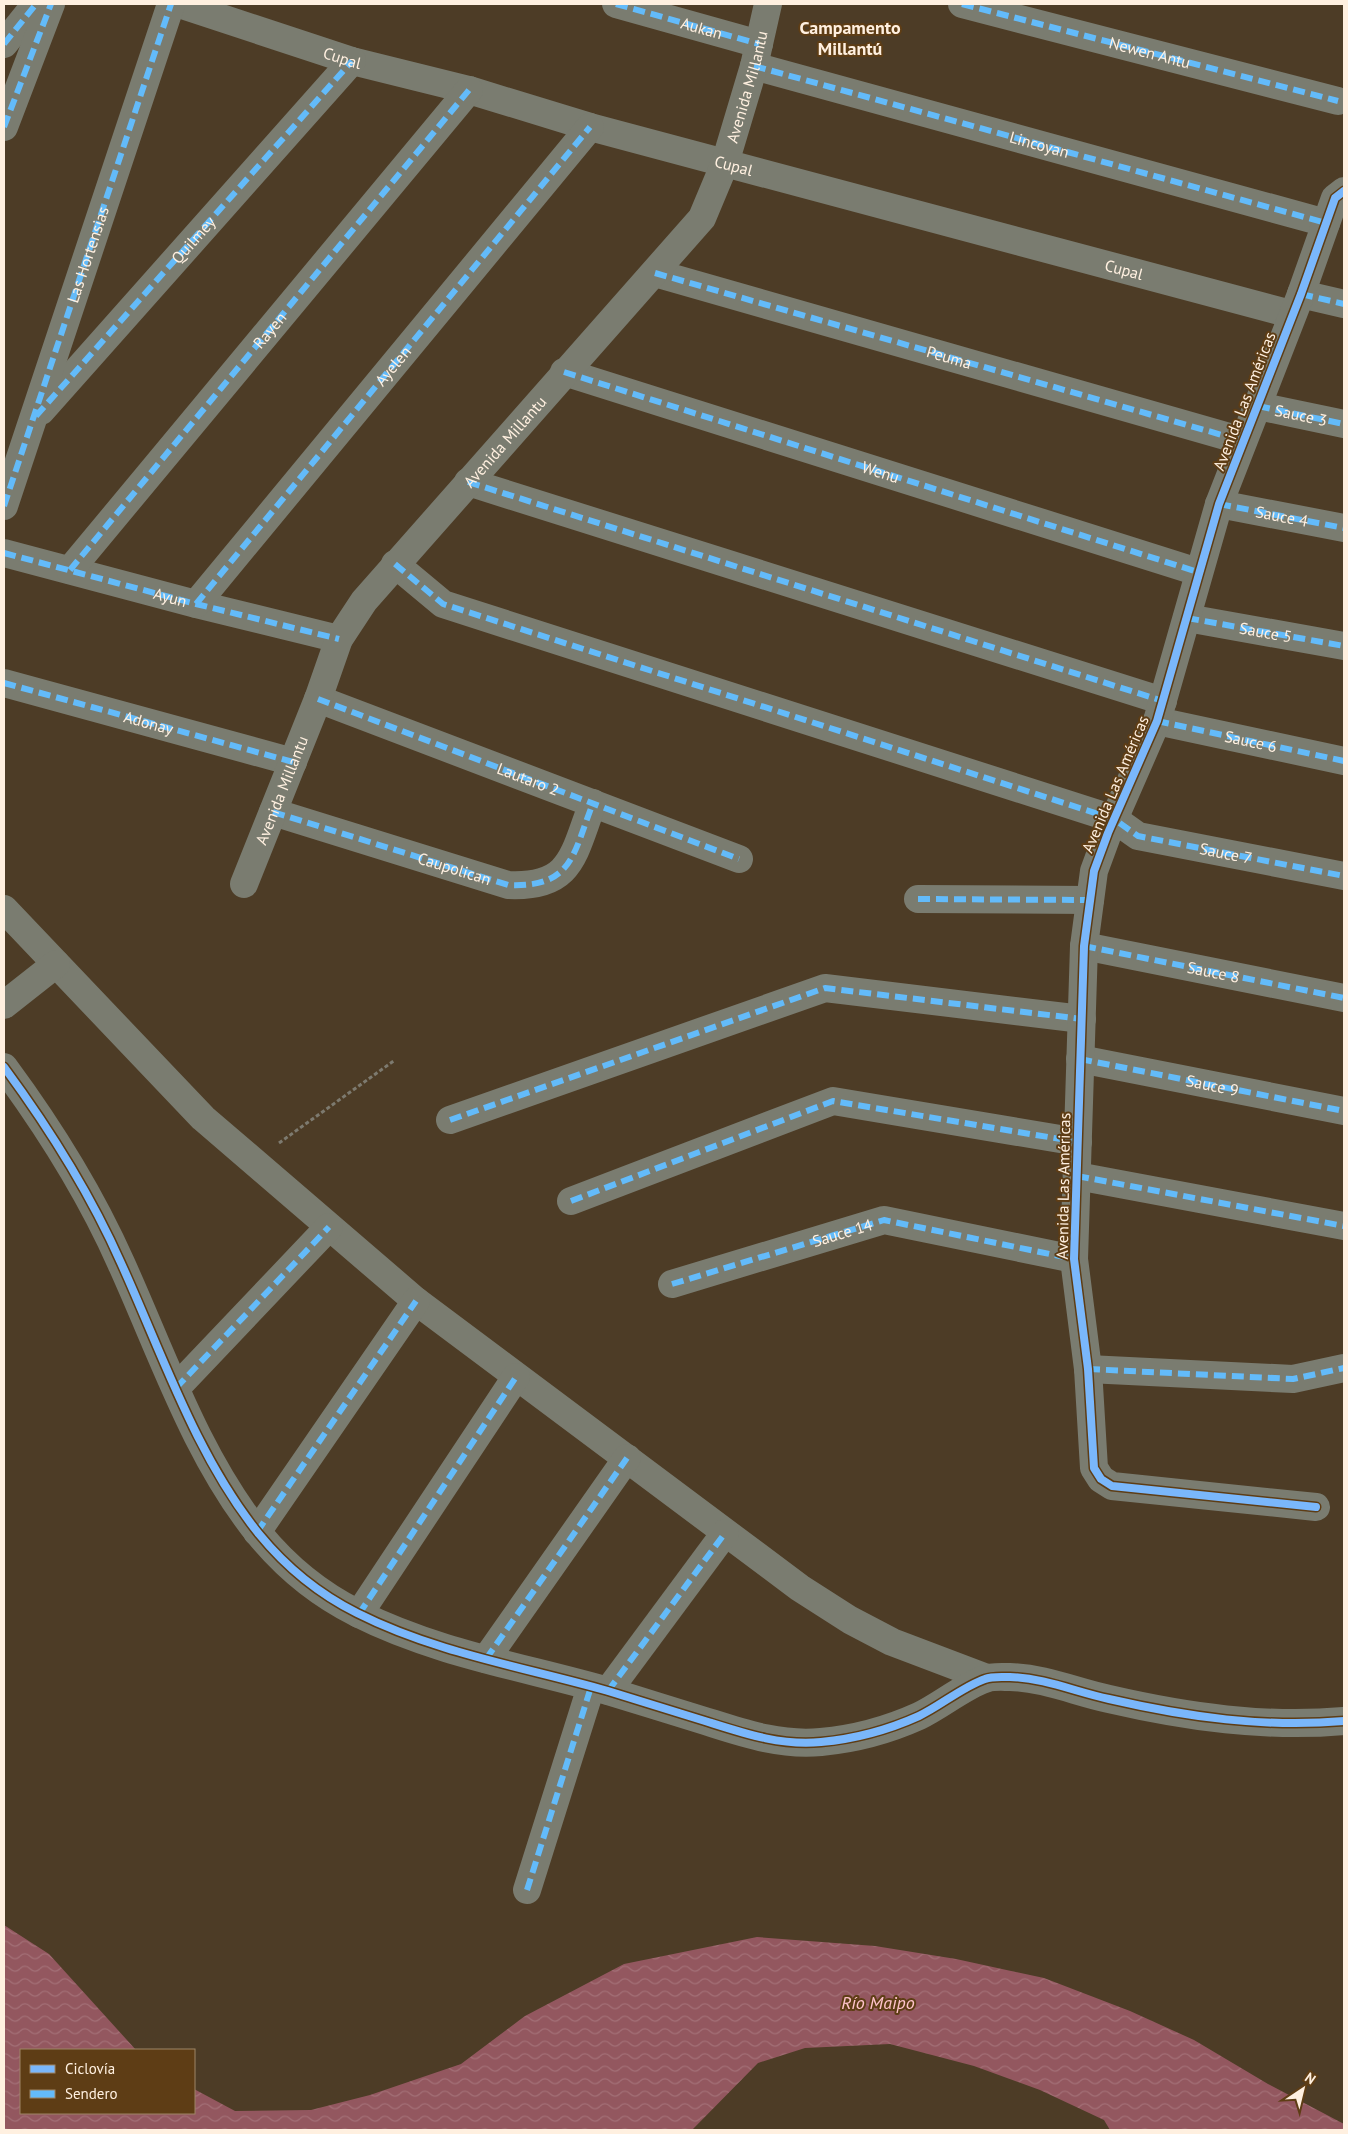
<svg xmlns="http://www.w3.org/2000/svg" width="1348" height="2134" font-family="'PT Sans',sans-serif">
<defs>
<pattern id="water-waves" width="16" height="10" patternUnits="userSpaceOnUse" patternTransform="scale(1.25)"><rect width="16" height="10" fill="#93575f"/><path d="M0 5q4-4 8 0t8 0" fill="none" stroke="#a36f76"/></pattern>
</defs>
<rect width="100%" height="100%" fill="#4d3c26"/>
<!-- water -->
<polygon fill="url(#water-waves)" points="4,1925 49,1954 136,2050 21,2050 21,2113 194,2113 194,2089 235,2111 311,2110 370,2095 461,2064 525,2016 624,1964 757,1937 875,1946 956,1959 1044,1978 1130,2011 1194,2040 1268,2084 1344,2124 1344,2130 1110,2130 1104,2120 1040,2090 974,2066 890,2044 805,2048 758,2063 692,2130 4,2130"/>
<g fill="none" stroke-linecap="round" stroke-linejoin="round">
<!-- path -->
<polyline stroke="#7d7a6f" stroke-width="3" stroke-dasharray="4 2.5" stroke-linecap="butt" points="279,1143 395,1060"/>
<!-- street -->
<g stroke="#7a7c70" stroke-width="28">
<path id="s1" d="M179 4 352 61 469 90 590 127 1291 314"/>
<path id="s2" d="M616 4 759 44"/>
<path id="s3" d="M962 4 1338 101"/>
<polyline points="4,44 36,4"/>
<polyline points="754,66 1326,223"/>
<polyline points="4,127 51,4"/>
<path id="s4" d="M655 273 1243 441"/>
<polyline points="1301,294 1344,304"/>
<path id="s5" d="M564 372 1198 572"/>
<polyline points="1258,406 1344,424"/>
<path id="s6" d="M41 411 352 61"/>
<polyline points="468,482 1163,701"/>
<polyline points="1219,504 1344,528"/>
<path id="s7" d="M4 506 171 4"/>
<path id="s8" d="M4 553 196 604 339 639"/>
<polyline points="395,564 443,604 1114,819 1138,836 1344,876"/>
<path id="s9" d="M70 570 469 90"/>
<polyline points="196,604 590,127"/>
<polyline points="1187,618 1344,646"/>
<path id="s10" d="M4 683 293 762"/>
<polyline points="318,699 739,859"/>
<path id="s11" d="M1157 721 1344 761"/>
<path d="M273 812 508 885C573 888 573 854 593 803"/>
<path id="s12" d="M244 884 318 699 339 639 364 601 702 218 725 163 754 66 768 4"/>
<polyline points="918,899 1090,900"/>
<polyline points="4,909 203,1118 416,1301 800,1588 850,1620 892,1642 987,1678"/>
<polyline points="1084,946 1344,998"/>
<polyline points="4,1005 56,964"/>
<polyline points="1080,1059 1344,1111"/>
<path d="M4 1067C49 1128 90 1193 121 1263 162 1353 196 1456 259 1534 286 1567 319 1594 357 1613 436 1653 524 1667 608 1691 640 1701 673 1711 705 1721 743 1733 780 1746 821 1742 854 1739 888 1730 919 1716 940 1706 964 1686 985 1679 992 1676 1002 1677 1010 1677 1045 1678 1076 1692 1109 1699 1187 1717 1265 1728 1344 1721"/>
<polyline points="450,1120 825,988 1082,1019"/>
<polyline points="1077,1176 1344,1226"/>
<polyline points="571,1201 833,1101 1078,1142"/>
<path id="s13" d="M672 1284 884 1220 1074 1259"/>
<polyline points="1088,1369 1293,1379 1344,1368"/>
<polyline points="176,1388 329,1227"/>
<polyline points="1316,1507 1112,1486 1101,1479 1094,1468 1088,1369 1074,1259 1084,946 1094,871 1108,833 1157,721 1219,504 1301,294 1335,198 1344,191"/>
<polyline points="257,1532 416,1301"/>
<polyline points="359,1614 516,1377"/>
<polyline points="486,1659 627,1458"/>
<polyline points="608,1691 725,1533"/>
<polyline points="527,1890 591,1687"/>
</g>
<!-- quiet -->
<g stroke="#63bbfa" stroke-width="6" stroke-dasharray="12 6" stroke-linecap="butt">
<polyline points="616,4 759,44"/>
<polyline points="962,4 1338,101"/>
<polyline points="4,44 36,4"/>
<path id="s14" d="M754 66 1326 223"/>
<polyline points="4,127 51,4"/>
<polyline points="655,273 1243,441"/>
<polyline points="1301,294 1344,304"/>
<polyline points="564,372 1198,572"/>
<path id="s15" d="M1258 406 1344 424"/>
<polyline points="36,416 352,61"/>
<polyline points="468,482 1163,701"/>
<path id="s16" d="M1219 504 1344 528"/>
<polyline points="4,506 171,4"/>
<polyline points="4,553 196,604 339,639"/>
<path id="s17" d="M395 564 443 604 1114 819 1138 836 1344 876"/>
<polyline points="70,570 469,90"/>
<path id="s18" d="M196 604 590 127"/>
<path id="s19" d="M1187 618 1344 646"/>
<polyline points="4,683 293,762"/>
<path id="s20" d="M318 699 739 859"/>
<polyline points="1157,721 1344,761"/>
<path id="s21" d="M273 812 508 885C573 888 573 854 593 803"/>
<polyline points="918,899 1090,900"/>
<path id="s22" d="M1084 946 1344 998"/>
<path id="s23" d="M1080 1059 1344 1111"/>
<polyline points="450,1120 825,988 1082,1019"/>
<polyline points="1077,1176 1344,1226"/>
<polyline points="571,1201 833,1101 1078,1142"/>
<polyline points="672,1284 884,1220 1074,1259"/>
<polyline points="1088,1369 1293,1379 1344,1368"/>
<polyline points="176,1388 329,1227"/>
<polyline points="257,1532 416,1301"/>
<polyline points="359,1614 516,1377"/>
<polyline points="486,1659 627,1458"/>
<polyline points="608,1691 725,1533"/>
<polyline points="527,1890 591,1687"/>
</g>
<defs>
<g id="cycleway">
<path d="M4 1067C49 1128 90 1193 121 1263 162 1353 196 1456 259 1534 286 1567 319 1594 357 1613 436 1653 524 1667 608 1691 640 1701 673 1711 705 1721 743 1733 780 1746 821 1742 854 1739 888 1730 919 1716 940 1706 964 1686 985 1679 992 1676 1002 1677 1010 1677 1045 1678 1076 1692 1109 1699 1187 1717 1265 1728 1344 1721"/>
<polyline points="1316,1507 1112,1486 1101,1479 1094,1468 1088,1369 1074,1259 1084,946 1094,871 1108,833 1157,721 1219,504 1301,294 1335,198 1344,191"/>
</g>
</defs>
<!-- cycleway casing -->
<use href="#cycleway" stroke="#5e3d15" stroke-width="11"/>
<!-- cycleway -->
<use href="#cycleway" stroke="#7ab7fb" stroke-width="8"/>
</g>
<g text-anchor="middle" stroke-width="4" stroke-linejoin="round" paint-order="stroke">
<!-- street labels -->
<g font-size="16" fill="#fff0e0" stroke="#5e3d15">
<text dy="6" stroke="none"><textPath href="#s2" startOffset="89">Aukan</textPath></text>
<text dy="6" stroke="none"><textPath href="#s3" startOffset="194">Newen Antu</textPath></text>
<text dy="6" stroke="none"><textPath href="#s1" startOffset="172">Cupal</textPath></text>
<text dy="6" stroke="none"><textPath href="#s12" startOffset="958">Avenida Millantu</textPath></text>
<text dy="6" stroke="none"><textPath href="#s14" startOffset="296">Lincoyan</textPath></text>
<text dy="6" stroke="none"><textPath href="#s1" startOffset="578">Cupal</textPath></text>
<text dy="6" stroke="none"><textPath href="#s6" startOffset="229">Quilmey</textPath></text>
<text dy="6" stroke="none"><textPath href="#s7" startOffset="265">Las Hortensias</textPath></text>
<text dy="6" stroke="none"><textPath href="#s1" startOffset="982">Cupal</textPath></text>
<text dy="6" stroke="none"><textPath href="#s9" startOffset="312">Rayen</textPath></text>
<text dy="6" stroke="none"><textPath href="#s4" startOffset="306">Peuma</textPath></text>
<text dy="6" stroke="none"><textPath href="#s18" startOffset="309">Ayelen</textPath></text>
<text transform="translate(1244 401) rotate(-69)" y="6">Avenida Las Américas</text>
<text dy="6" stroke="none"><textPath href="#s15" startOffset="44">Sauce 3</textPath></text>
<text dy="6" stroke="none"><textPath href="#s12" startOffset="521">Avenida Millantu</textPath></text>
<text dy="6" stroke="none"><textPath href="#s5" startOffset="332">Wenu</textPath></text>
<text dy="6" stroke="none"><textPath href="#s16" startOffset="64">Sauce 4</textPath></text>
<text dy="6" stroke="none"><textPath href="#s8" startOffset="172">Ayun</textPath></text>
<text dy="6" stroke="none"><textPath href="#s19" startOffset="80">Sauce 5</textPath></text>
<text dy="6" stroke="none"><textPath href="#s10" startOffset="150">Adonay</textPath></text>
<text dy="6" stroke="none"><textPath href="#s11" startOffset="96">Sauce 6</textPath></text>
<text dy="6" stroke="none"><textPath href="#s20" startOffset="225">Lautaro 2</textPath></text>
<text transform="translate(1115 784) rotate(-67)" y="6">Avenida Las Américas</text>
<text dy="6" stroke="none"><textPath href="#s12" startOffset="101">Avenida Millantu</textPath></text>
<text dy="6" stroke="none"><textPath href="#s17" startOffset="886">Sauce 7</textPath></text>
<text dy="6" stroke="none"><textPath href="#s21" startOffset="190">Caupolican</textPath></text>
<text dy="6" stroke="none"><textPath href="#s22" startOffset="132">Sauce 8</textPath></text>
<text dy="6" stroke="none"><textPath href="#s23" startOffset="135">Sauce 9</textPath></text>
<text transform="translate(1063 1186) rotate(-89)" y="6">Avenida Las Américas</text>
<text dy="6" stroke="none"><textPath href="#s13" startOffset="178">Sauce 14</textPath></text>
</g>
<!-- neighbourhood labels -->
<g font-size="18" font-weight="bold" fill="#fff0e0" stroke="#5e3d15">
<text x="850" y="34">Campamento<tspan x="850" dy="21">Millantú</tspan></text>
</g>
<!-- water labels -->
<g font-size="18" font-style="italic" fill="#ffc3cc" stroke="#5e3d15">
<text x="878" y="2009">Río Maipo</text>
</g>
</g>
<!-- border -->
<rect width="1348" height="2134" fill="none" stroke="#fff0e0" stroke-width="10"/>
<!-- legend -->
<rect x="20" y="2049" width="175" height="65" fill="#5e3d15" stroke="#9e8566"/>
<rect x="30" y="2065" width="25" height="8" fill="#7ab7fb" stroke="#9e8566"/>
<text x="65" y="2074" font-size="15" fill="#fff0e0">Ciclovía</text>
<rect x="30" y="2090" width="25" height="8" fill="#63bbfa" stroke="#9e8566"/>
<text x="65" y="2099" font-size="15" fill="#fff0e0">Sendero</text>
<!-- north arrow -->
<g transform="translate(1303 2089) rotate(35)" stroke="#5e3d15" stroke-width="4" paint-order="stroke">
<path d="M0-4L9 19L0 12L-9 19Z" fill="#fff0e0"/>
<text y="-8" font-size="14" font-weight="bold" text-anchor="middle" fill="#fff0e0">N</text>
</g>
</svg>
